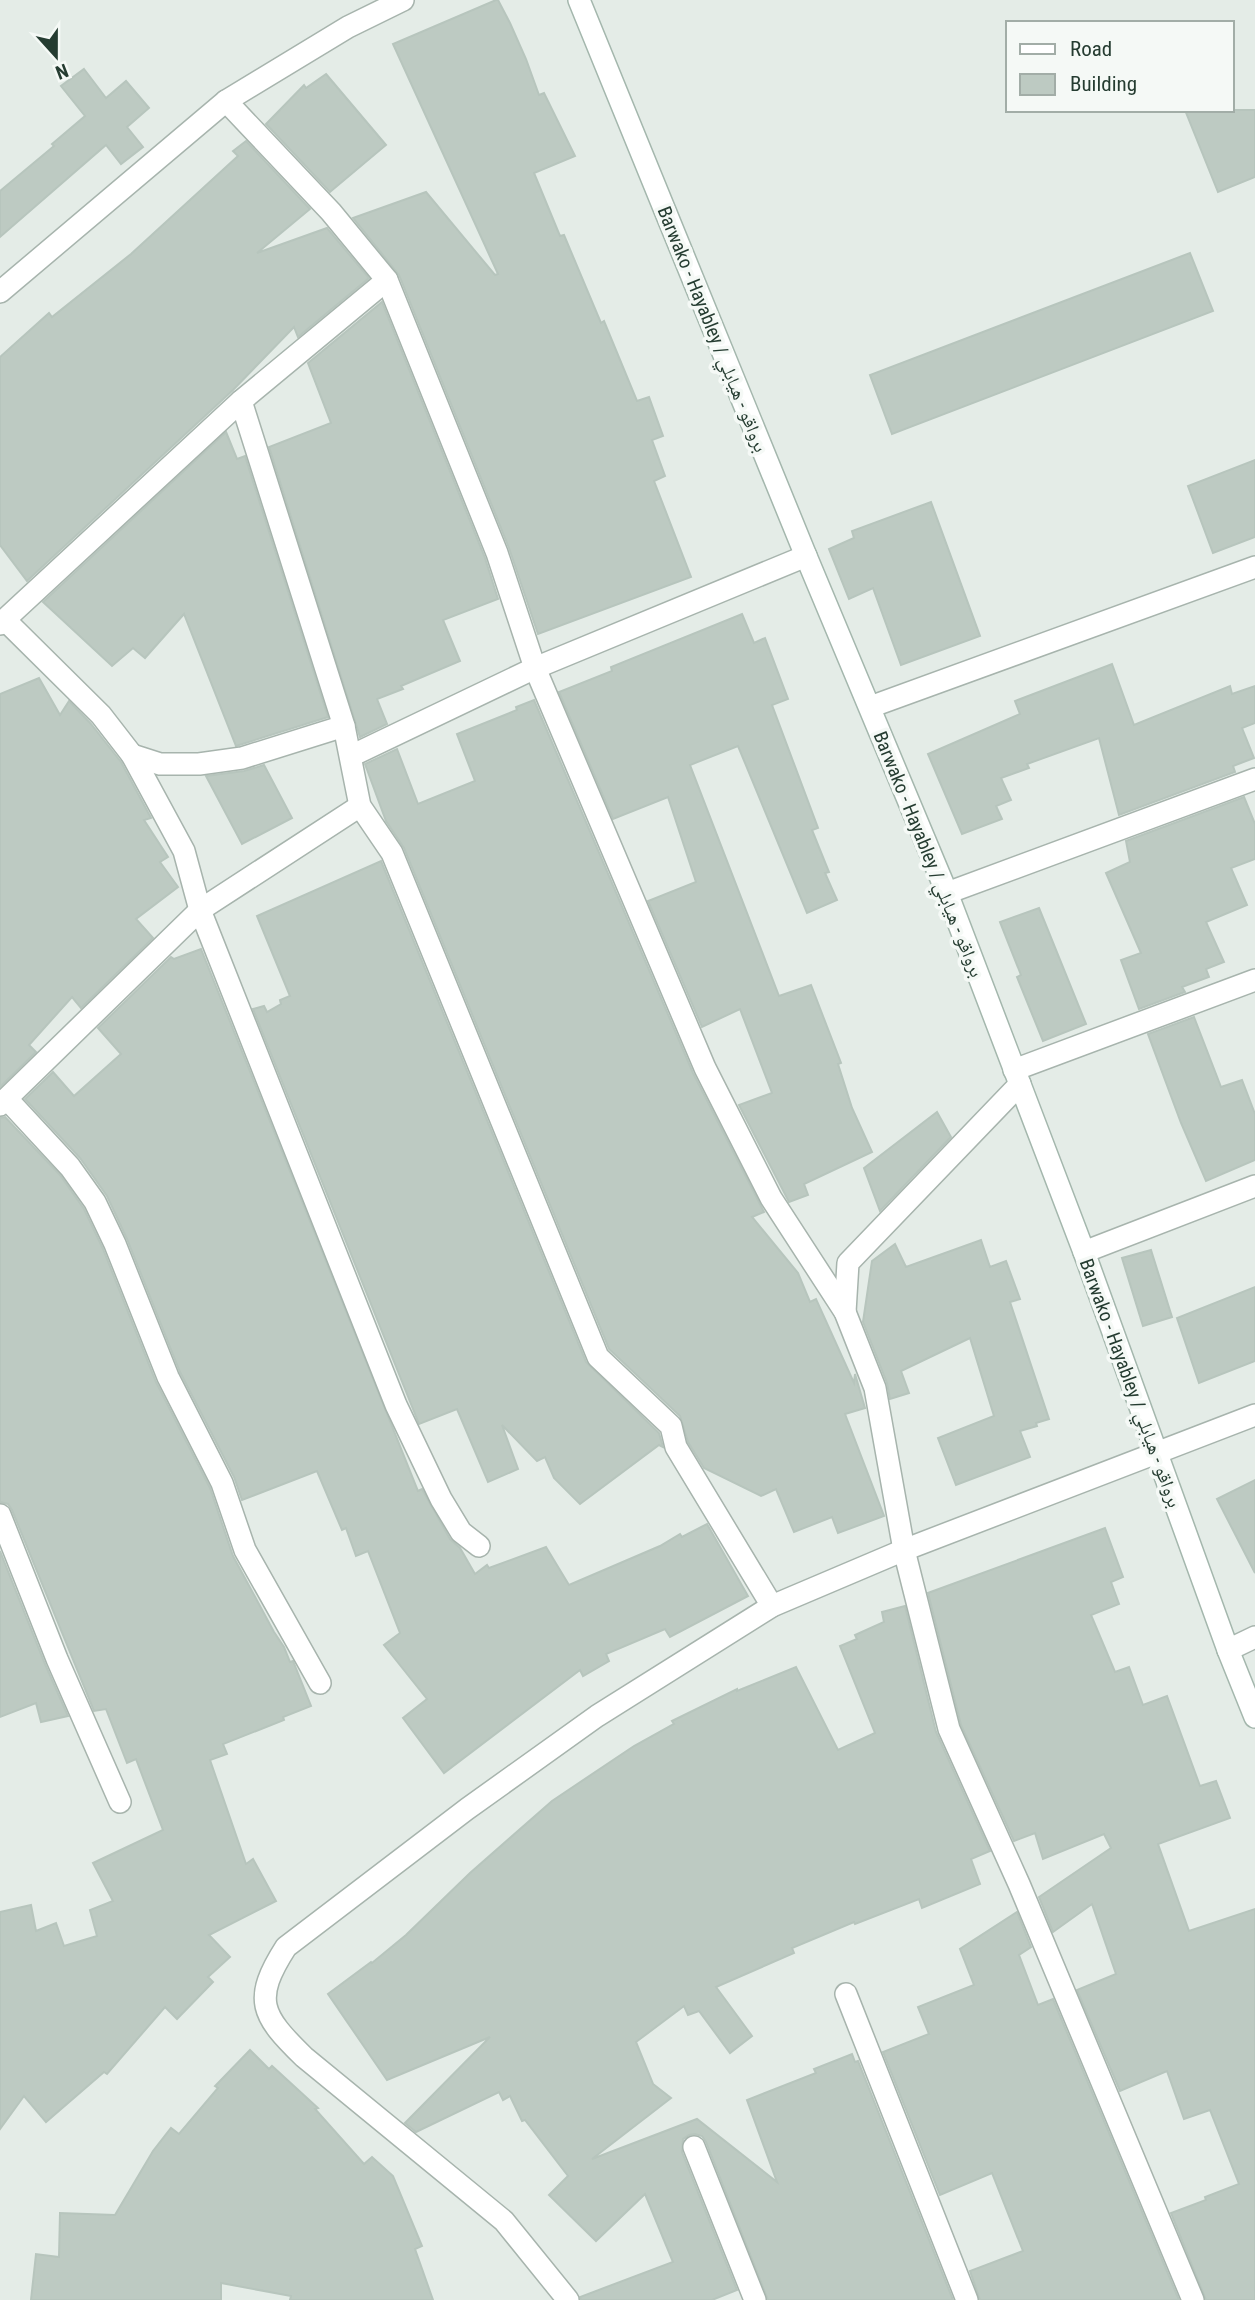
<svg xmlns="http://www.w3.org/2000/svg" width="1255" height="2300" font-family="'Roboto Condensed','Noto Naskh Arabic',sans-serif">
<rect width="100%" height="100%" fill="#e4ece7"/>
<!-- building -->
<g fill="#bdcac2" stroke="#b7c5bd" stroke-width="2">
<polygon points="496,0 498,0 510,23 526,59 539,95 544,93 575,156 534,173 560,236 564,235 601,323 604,321 637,401 649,397 663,436 652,440 665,476 654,481 691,577 538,634 509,548 399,275 353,218 426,192 495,275 498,274 393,44"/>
<polygon points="84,69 106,98 126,81 149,108 127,127 143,147 121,164 106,145 0,237 0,191 54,146 52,144 85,116 61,86"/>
<polygon points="326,74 386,145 330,192 266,124 304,85 306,88"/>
<polygon points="1185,110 1255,110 1255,177 1218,192"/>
<polygon points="246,141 310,209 257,253 327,228 369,278 298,337 294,327 233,390 27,581 0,545 0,357 49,313 52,317 131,254 238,156 233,151"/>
<polygon points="1190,253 1213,311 892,434 870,375"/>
<polygon points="382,302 485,558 498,599 443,620 460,661 401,686 403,689 377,699 387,724 360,737 269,447 331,423 308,363"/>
<polygon points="226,432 237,459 245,456 328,717 236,746 184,614 145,658 133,648 112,666 43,602"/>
<polygon points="1255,460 1255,537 1213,553 1188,486"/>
<polygon points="931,502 980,636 901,665 873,588 849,599 829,549 854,538 852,531"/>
<polygon points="742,614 754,643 765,638 788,699 772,705 818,828 812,830 829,872 825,873 837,900 807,913 738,746 690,765 779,996 811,985 841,1063 838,1064 852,1108 872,1152 804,1184 808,1195 789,1202 739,1105 772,1093 740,1009 702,1027 648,901 696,882 668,797 613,819 559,692 612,671 611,667"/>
<polygon points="1112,664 1134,725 1230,686 1232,694 1255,686 1255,723 1242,728 1254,758 1233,766 1235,772 1119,815 1099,738 1027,764 1029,768 1001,778 1011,800 996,806 1002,819 962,834 928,754 1020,714 1015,701"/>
<polygon points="39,678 60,715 69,701 91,724 121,762 151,818 144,820 168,857 160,862 178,887 136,919 153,938 81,1008 72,997 29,1045 36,1052 0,1087 0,694"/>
<polygon points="534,700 693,1073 764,1212 752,1217 798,1273 810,1302 816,1299 854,1383 855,1374 865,1408 845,1414 884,1516 838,1533 832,1517 794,1532 776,1489 761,1496 704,1468 688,1442 680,1416 609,1349 404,848 386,821 365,764 397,749 418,804 475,781 457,734 517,710 516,707"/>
<polygon points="264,765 292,818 242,844 206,776 244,771"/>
<polygon points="1244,797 1255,824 1255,859 1231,868 1247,905 1206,922 1224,962 1206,969 1209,977 1182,987 1185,992 1139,1009 1121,960 1141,953 1106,873 1130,862 1126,841"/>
<polygon points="381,861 586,1362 659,1433 663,1447 659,1445 580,1504 554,1478 545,1457 537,1461 502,1425 518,1469 488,1482 457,1409 419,1424 253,1009 264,1006 267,1012 281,1004 280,1000 290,996 257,916"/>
<polygon points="1039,908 1086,1024 1043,1041 1017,977 1021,975 1000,922"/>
<polygon points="201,949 418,1491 422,1489 450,1539 460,1548 475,1574 487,1565 489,1568 546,1547 569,1585 660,1546 680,1534 682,1537 707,1524 748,1596 670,1637 665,1629 606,1654 609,1661 583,1676 580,1670 444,1773 403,1718 427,1699 384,1645 400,1633 368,1551 356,1556 346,1528 342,1530 317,1471 242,1500 234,1477 180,1372 127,1239 107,1196 80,1158 25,1099 53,1072 74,1096 121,1054 98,1028 171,957 174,959"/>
<polygon points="1194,1017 1221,1087 1242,1080 1255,1114 1255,1160 1206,1181 1181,1123 1148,1034"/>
<polygon points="937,1112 951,1137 880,1211 864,1168"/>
<polygon points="5,1117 60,1175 84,1209 103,1249 156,1382 210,1488 233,1556 274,1632 284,1647 290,1662 293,1661 311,1706 283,1717 284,1720 223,1744 227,1754 210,1760 246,1864 253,1859 276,1901 209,1935 230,1957 208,1977 213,1982 177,2019 165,2007 107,2074 104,2072 46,2122 24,2096 0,2129 0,1912 31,1905 36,1931 56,1923 64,1946 97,1936 90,1910 113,1901 93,1863 163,1830 136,1759 127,1763 106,1709 94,1711 12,1510 8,1504 0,1502 0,1118"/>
<polygon points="981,1240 990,1267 1006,1261 1020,1299 1010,1302 1049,1419 1036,1423 1037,1426 1020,1431 1030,1457 956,1485 938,1438 994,1416 970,1338 901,1371 909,1393 890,1399 887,1383 863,1322 872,1261 895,1244 906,1267"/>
<polygon points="1151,1250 1172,1317 1143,1326 1122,1258"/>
<polygon points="1255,1287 1255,1361 1199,1383 1177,1318"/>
<polygon points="1255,1480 1255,1573 1217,1499"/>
<polygon points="1105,1528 1123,1577 1111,1582 1119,1604 1091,1615 1115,1672 1129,1667 1143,1705 1167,1696 1200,1786 1216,1781 1230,1818 1158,1844 1189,1931 1255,1909 1255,2300 1206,2300 1171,2213 1206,2200 1205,2197 1239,2184 1210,2110 1184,2119 1167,2071 1120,2091 1077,1990 1116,1974 1092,1904 1053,1932 1039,1897 1111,1848 1104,1834 1043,1859 1035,1833 1014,1841 961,1725 928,1593"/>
<polygon points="0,1551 45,1664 68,1716 41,1722 36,1703 0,1717"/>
<polygon points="905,1606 936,1732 990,1851 971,1859 980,1884 922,1908 919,1899 855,1924 854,1922 792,1948 794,1953 716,1987 752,2036 730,2053 699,2011 688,2015 684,2006 636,2042 653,2084 671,2098 592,2159 697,2119 777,2182 747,2100 816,2073 814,2069 852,2054 855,2062 858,2061 953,2300 768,2300 706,2142 702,2136 695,2134 689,2135 683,2139 682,2152 737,2290 712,2300 581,2300 580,2297 673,2262 645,2194 596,2241 549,2195 568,2176 525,2120 522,2121 510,2096 503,2100 499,2092 416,2132 405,2123 490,2037 387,2080 328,1994 371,1962 372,1963 406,1935 470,1873 552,1801 634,1746 674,1724 672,1721 737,1689 737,1691 796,1667 838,1750 875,1733 840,1646 857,1639 855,1635 884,1622 882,1612"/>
<polygon points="1017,1912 1031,1947 1019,1955 1038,2005 1053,1999 1179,2300 980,2300 970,2271 1023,2251 992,2173 940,2195 883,2052 929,2034 918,2007 974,1985 960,1949"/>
<polygon points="250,2050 269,2069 272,2066 318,2108 315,2109 364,2164 372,2157 393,2176 422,2246 415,2249 433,2300 290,2300 291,2296 221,2283 221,2300 31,2300 36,2254 59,2257 60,2213 115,2215 153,2151 171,2128 179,2134 218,2088 215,2086"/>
</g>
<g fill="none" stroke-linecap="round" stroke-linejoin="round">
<defs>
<g id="street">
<polyline points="226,101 331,212 387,280 497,553 535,668 705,1068 771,1198 845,1312 875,1388 904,1550 949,1729 1019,1884 1193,2300"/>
<polyline points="0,292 226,101 348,27 403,0"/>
<polyline points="241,401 344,726 360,806 392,853 598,1357 671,1426 676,1447 772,1606"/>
<polyline points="5,620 101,715 132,755 184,851 200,910 396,1405 441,1499 461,1532 479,1546"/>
<polyline points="0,624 241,401 387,280"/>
<polyline points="870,707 1255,567"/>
<polyline points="132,755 160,764 199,764 242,758 344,726"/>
<polyline points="351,756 535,668 806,556"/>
<polyline points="947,893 1255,779"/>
<polyline points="1014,1070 1255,980"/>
<polyline points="7,1099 70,1167 95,1202 115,1244 168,1377 222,1483 245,1550 320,1683"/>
<polyline points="0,1105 200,910 360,806"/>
<polyline points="1084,1252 1255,1186"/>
<polyline points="845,1312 848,1263 1020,1084"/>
<polyline points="0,1515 57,1659 120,1802"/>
<polyline points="1228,1650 1255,1637"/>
<polyline points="846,1994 967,2300"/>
<polyline points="694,2147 755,2300"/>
<path d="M568 2300 504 2221 304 2057C261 2015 252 2000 286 1947L467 1809 597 1716 772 1606 904 1550 1255 1415"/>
</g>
<polyline id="secondary" points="579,0 806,556 947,893 1084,1252 1228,1650 1255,1717"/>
</defs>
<!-- street casing -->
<use href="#street" stroke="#a7b4ad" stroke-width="24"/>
<!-- secondary casing -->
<use href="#secondary" stroke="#a4b7ad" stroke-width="24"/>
<!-- street -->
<use href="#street" stroke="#fff" stroke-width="21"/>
<!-- secondary -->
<use href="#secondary" stroke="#fff" stroke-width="21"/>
</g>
<g text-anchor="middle" stroke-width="7" stroke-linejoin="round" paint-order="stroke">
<!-- street labels -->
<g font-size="19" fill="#253c31" stroke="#f5f9f6">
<text transform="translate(713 329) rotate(68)" y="7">Barwako - Hayabley / برواقو - هيابلي</text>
<text transform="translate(929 854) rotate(68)" y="7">Barwako - Hayabley / برواقو - هيابلي</text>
<text transform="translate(1131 1383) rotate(70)" y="7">Barwako - Hayabley / برواقو - هيابلي</text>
</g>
</g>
<!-- legend -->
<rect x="1006" y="21" width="228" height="91" fill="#f5f9f6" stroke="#a2ada7" stroke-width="2"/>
<rect x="1020" y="44" width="35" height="10" fill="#ffffff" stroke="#a2ada7" stroke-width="2"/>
<text x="1070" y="56" font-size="21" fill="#253c31">Road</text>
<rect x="1020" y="74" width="35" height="21" fill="#bdcac2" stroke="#a2ada7" stroke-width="2"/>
<text x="1070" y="91" font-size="21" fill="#253c31">Building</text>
<!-- north arrow -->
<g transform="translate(56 56) rotate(159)" stroke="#f5f9f6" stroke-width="5" paint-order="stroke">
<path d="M0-5L12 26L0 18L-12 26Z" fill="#253c31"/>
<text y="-10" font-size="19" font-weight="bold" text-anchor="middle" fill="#253c31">N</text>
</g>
</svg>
